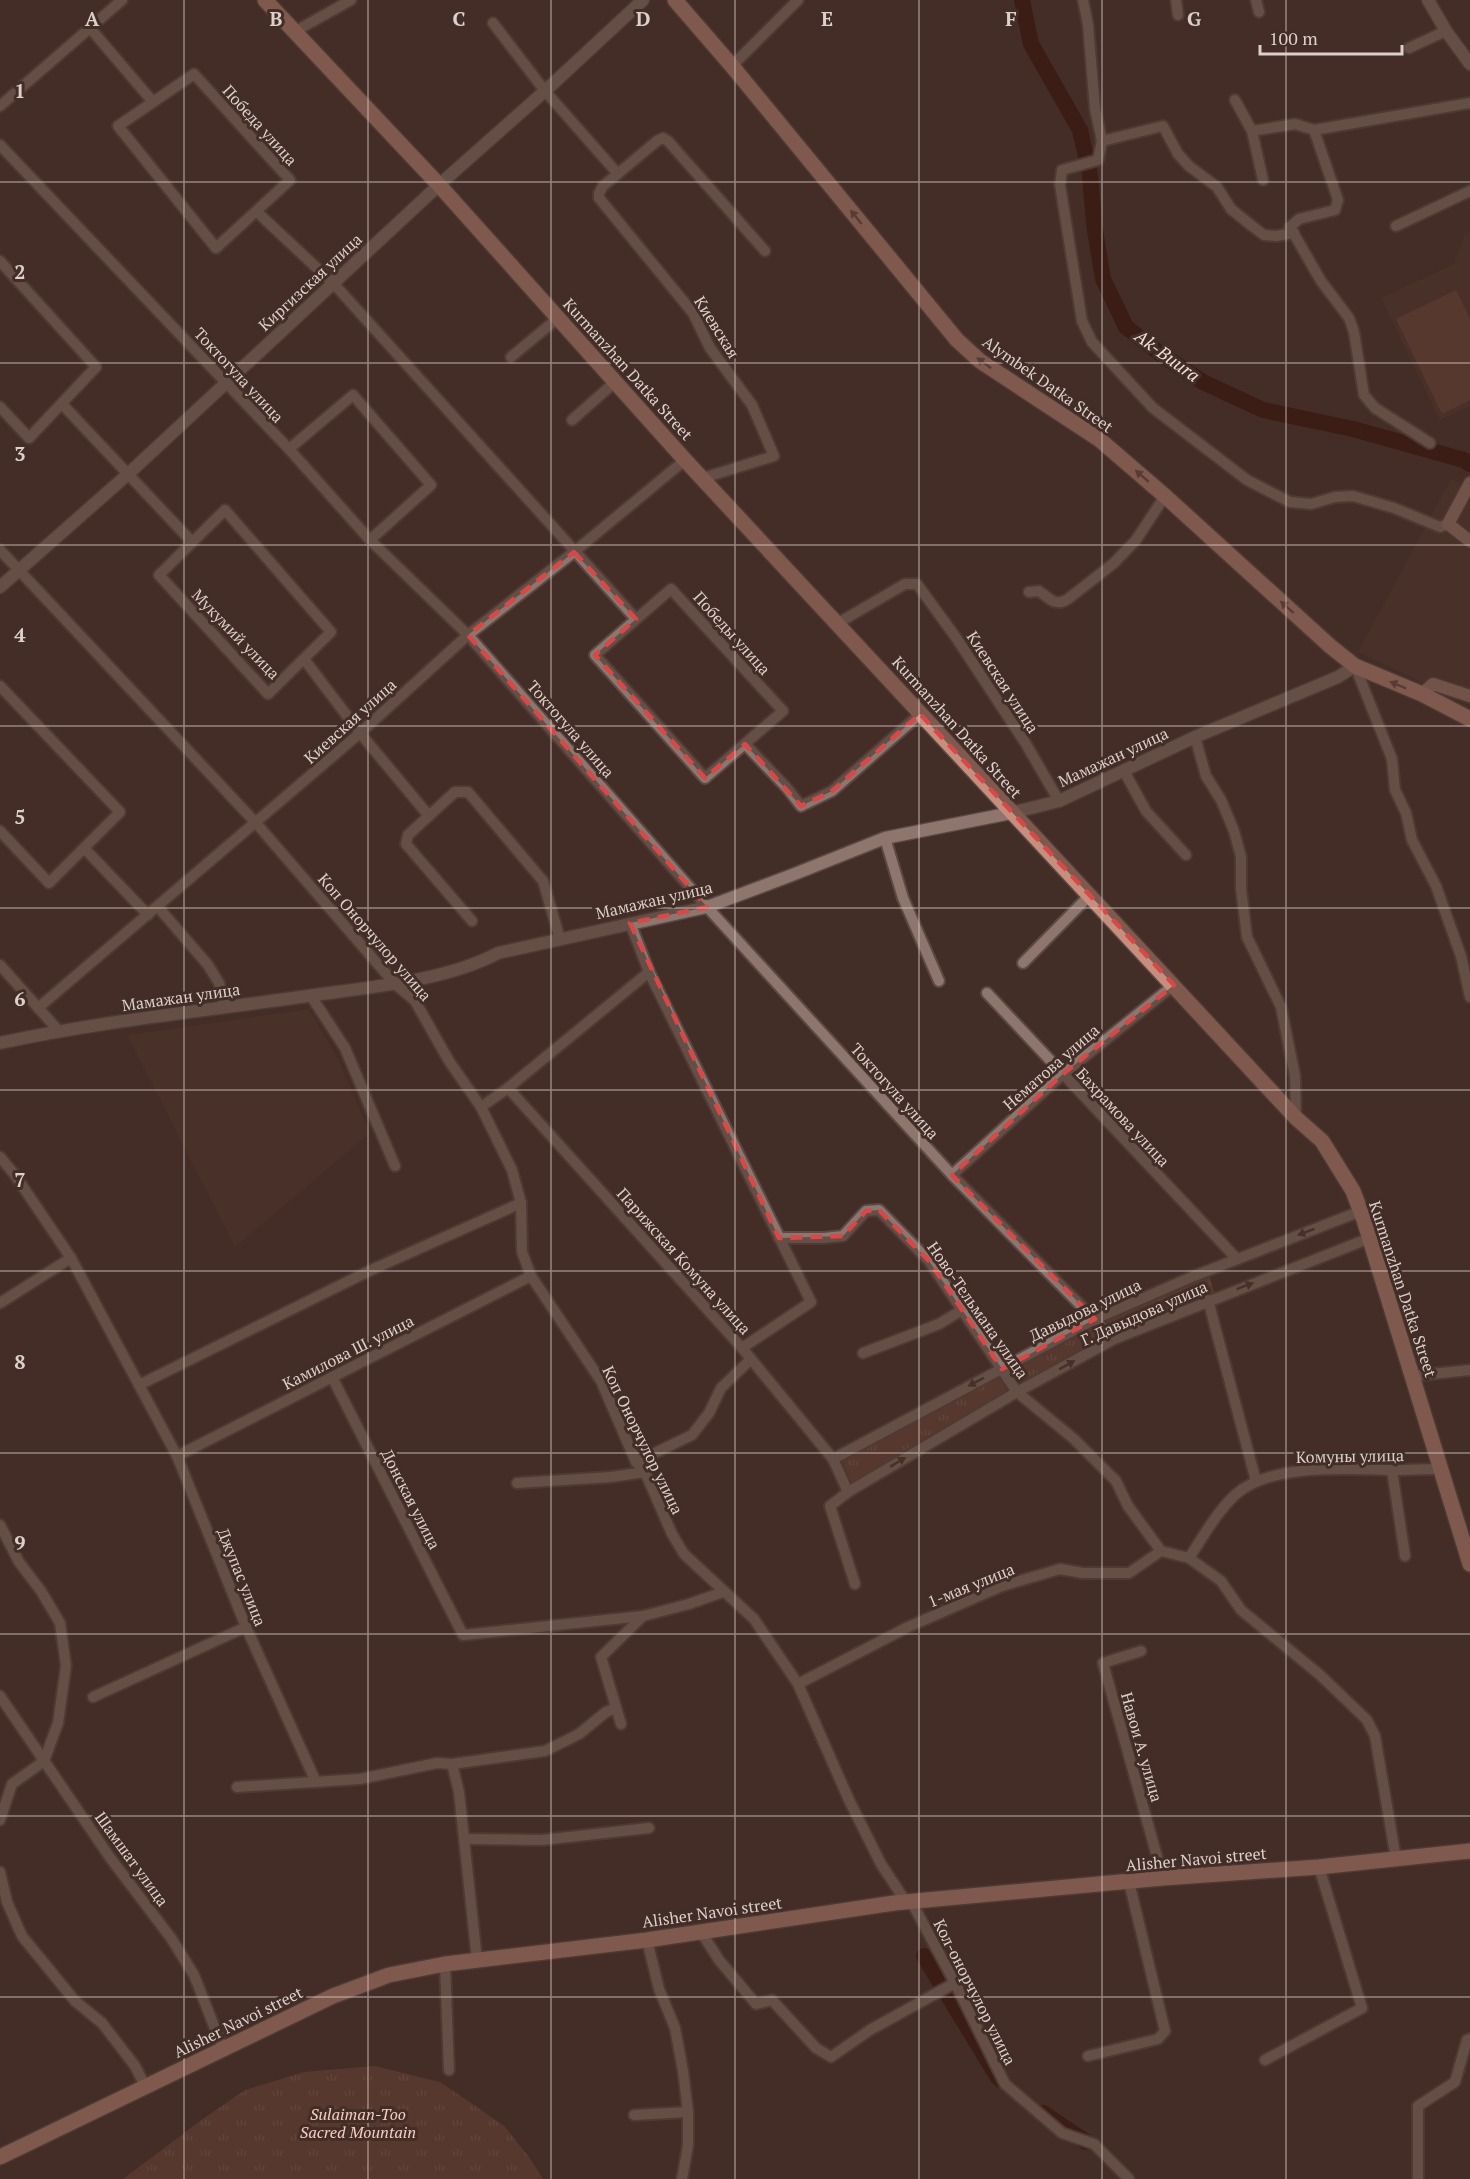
<svg xmlns="http://www.w3.org/2000/svg" width="1470" height="2179" font-family="'PT Serif',serif">
<defs>
<pattern id="grass-tufts" width="24" height="20" patternUnits="userSpaceOnUse" patternTransform="scale(1.5)"><rect width="24" height="20" fill="#6e463a"/><path d="M3 7l-1-3M5 7V3M7 7l1-3M15 17l-1-3M17 17v-4M19 17l1-3" fill="none" stroke="#826055"/></pattern>
</defs>
<rect width="100%" height="100%" fill="#432d27"/>
<!-- built -->
<g fill="#50332b">
<polygon points="1470,231 1470,406 1440,420 1381,298 1454,264 1465,234"/>
<polygon points="1451,479 1470,487 1470,705 1358,652"/>
<polygon points="309,1009 339,1061 370,1133 235,1247 127,1035"/>
</g>
<!-- grass -->
<g fill="url(#grass-tufts)">
<polygon points="1209,1275 1215,1294 1118,1334 1106,1320"/>
<polygon points="1093,1325 1102,1341 1018,1387 1008,1369"/>
<polygon points="999,1377 1008,1392 852,1484 842,1461"/>
<polygon points="375,2066 440,2082 474,2105 504,2126 529,2157 543,2179 123,2179 200,2121 245,2090 304,2072"/>
</g>
<!-- garden -->
<polygon fill="#6e463a" points="1456,290 1470,319 1470,400 1442,414 1396,319"/>
<g fill="none" stroke-linecap="round" stroke-linejoin="round">
<!-- river -->
<g stroke="#320901" stroke-width="16">
<polyline points="1022,0 1031,44 1080,130 1090,174 1094,224 1103,279 1126,327 1162,355 1203,382 1263,410 1353,429 1464,460 1470,464"/>
<polyline points="924,1956 997,2076 1001,2080"/>
<polyline points="1043,2113 1086,2142"/>
</g>
<defs>
<g id="minor">
<polyline points="1083,0 1088,25 1095,109 1102,141 1098,160 1062,170 1060,185 1082,321 1092,342 1153,408 1247,480 1290,502 1311,504 1335,497 1353,496 1394,508 1440,527 1448,524"/>
<polyline points="1176,0 1178,15"/>
<polyline points="1256,0 1259,12"/>
<polyline points="493,23 545,91 618,174"/>
<polyline points="90,28 153,102"/>
<polyline points="294,32 351,0"/>
<polyline points="1409,48 1446,31"/>
<polyline points="732,66 798,0"/>
<polygon points="194,74 290,180 216,248 118,126"/>
<polyline points="1235,100 1252,131 1263,180"/>
<polyline points="0,106 122,0"/>
<polyline points="1252,131 1295,124 1314,130"/>
<polyline points="1102,141 1163,126 1178,154 1189,166 1217,187 1231,209 1252,226 1264,235 1276,236 1294,233"/>
<polyline points="0,145 289,449 370,540 468,635 707,907 952,1175 1114,1339"/>
<polyline points="257,212 334,284 636,619"/>
<polyline points="1396,226 1470,191"/>
<polyline points="0,261 96,367 29,438 0,407"/>
<polyline points="511,357 558,318"/>
<polyline points="62,404 192,542"/>
<polyline points="572,420 615,382"/>
<polyline points="1430,443 1375,408 1364,395 1354,332 1349,318 1321,281 1290,227 1299,219 1335,210 1338,200 1314,130 1470,103"/>
<polyline points="289,449 353,395 431,485 370,540"/>
<polyline points="703,478 774,456 752,405 710,348 693,313 599,198 599,193 603,186 657,141 663,138 668,141 765,251"/>
<polygon points="225,510 331,632 268,694 159,575"/>
<polyline points="0,550 256,823 395,984 415,1001 449,1061 481,1107 512,1170 521,1203 522,1252 531,1276 601,1381 636,1462 645,1472 672,1534 684,1554 754,1619 798,1684 849,1800 881,1864 906,1902"/>
<polygon points="671,589 783,711 705,778 595,655"/>
<path d="M1029 592 1039 591C1050 599 1056 607 1068 599L1114 563 1136 540 1165 496"/>
<polyline points="838,623 905,584 917,584 957,639 1026,744 1059,801"/>
<polyline points="304,659 360,733 429,816"/>
<polyline points="1355,666 1392,759 1395,790 1406,813 1412,840 1436,886 1461,956 1470,997"/>
<polyline points="0,686 120,812 49,883 0,831"/>
<polyline points="1195,737 1206,776 1221,800 1234,831 1241,857 1241,889 1247,937 1281,1007 1295,1076 1296,1118"/>
<polyline points="745,744 787,788 801,806 832,791 920,714"/>
<polyline points="1124,771 1146,811 1186,855"/>
<polyline points="885,838 903,898 939,981"/>
<polyline points="85,849 148,915"/>
<polyline points="158,907 208,965 219,983 225,1007"/>
<polyline points="472,921 406,844 408,835 455,792 468,792 543,881 560,939"/>
<polyline points="630,923 649,972 811,1302 742,1348"/>
<polyline points="1023,963 1089,896"/>
<polyline points="0,965 58,1030"/>
<polyline points="987,993 1237,1259"/>
<polyline points="311,996 345,1048 395,1166"/>
<polyline points="38,1008 360,733 468,635 574,552 685,460"/>
<polyline points="508,1088 742,1348 833,1459 848,1492"/>
<polyline points="481,1107 508,1088 649,972"/>
<polyline points="0,1157 15,1175 71,1258 177,1456 246,1627 316,1782"/>
<polyline points="952,1175 1063,1074 1174,985"/>
<polyline points="779,1238 824,1238 843,1236 866,1211 879,1210 929,1261 1017,1392 1074,1439 1116,1481 1128,1506 1161,1551 1189,1558 1221,1581 1241,1610 1320,1675 1367,1720 1375,1736 1396,1859"/>
<polyline points="1208,1300 1256,1481"/>
<polyline points="0,1303 71,1258"/>
<polyline points="863,1353 939,1324 962,1310"/>
<polyline points="1412,1376 1470,1370"/>
<polyline points="332,1377 463,1635 643,1616"/>
<polyline points="139,1385 371,1270 521,1203"/>
<polyline points="177,1456 531,1276"/>
<polyline points="833,1459 1095,1319 1194,1276 1361,1211"/>
<polyline points="636,1462 692,1435 709,1413 721,1388 751,1359"/>
<polyline points="1392,1470 1405,1556"/>
<polyline points="517,1483 611,1477 645,1472"/>
<polyline points="0,1525 19,1562 41,1591 60,1623 66,1666 58,1723 44,1761 12,1784 0,1820"/>
<path d="M1189 1558C1203 1537 1216 1513 1235 1495 1270 1463 1346 1469 1391 1470 1408 1470 1425 1469 1442 1469"/>
<polyline points="855,1584 830,1506 848,1492 1017,1392 1114,1339 1370,1238"/>
<polyline points="1141,1651 1103,1663 1163,1878"/>
<polyline points="798,1684 908,1627 1002,1586 1060,1569 1083,1573 1129,1573 1161,1551"/>
<polyline points="0,1696 111,1859 171,1938 194,1975 223,2049"/>
<polyline points="93,1697 246,1627"/>
<polyline points="621,1724 601,1657 643,1616 689,1604 723,1592"/>
<polyline points="452,1764 459,1792 477,1960"/>
<polyline points="237,1787 360,1779 437,1763 452,1764 545,1751 579,1734 606,1712 616,1708"/>
<polyline points="464,1839 542,1840 649,1828"/>
<polyline points="0,1872 7,1902 22,1936 75,2001 102,2023 135,2066 146,2088"/>
<polyline points="911,1901 955,1983 1005,2084 1062,2133 1094,2144 1129,2179"/>
<polyline points="701,1932 719,1960 756,2004 772,2000 816,2048 831,2057 870,2030 955,1983"/>
<polyline points="647,1940 659,1989 675,2028 683,2071 688,2112 688,2145 682,2179"/>
<polyline points="445,1964 449,2070"/>
<polyline points="1088,2056 1158,2039 1165,2031 1129,1882"/>
<polyline points="1265,2060 1362,2008 1319,1867"/>
<polyline points="634,2115 688,2112"/>
<polyline points="1418,2179 1418,2106 1455,2082 1467,2040 1470,2039"/>
</g>
<g id="tertiary">
<polyline points="1428,0 1446,31 1470,64"/>
<polyline points="0,587 127,475 439,185 545,91 643,0"/>
<path d="M0 1043C106 1020 214 1010 321 994 376 987 450 979 498 953L707 907 792 875 885 838 1011 813 1059 801 1195 737 1338 677 1355 666"/>
</g>
<g id="secondary">
<polyline points="1470,483 1448,524 1470,541"/>
<polyline points="1422,694 1433,684 1470,696"/>
</g>
<g id="primary">
<polyline points="265,0 439,185 685,460 1296,1118 1322,1141 1353,1191 1364,1220 1470,1564"/>
<polyline points="675,0 732,66 957,340 980,361 1100,440 1165,496 1330,646 1355,666 1422,694 1470,719"/>
<polyline points="0,2157 333,1996 389,1975 445,1964 647,1940 894,1903 1163,1878 1319,1867 1470,1851"/>
</g>
</defs>
<!-- minor casing -->
<use href="#minor" stroke="#5b4944" stroke-width="14"/>
<!-- tertiary casing -->
<use href="#tertiary" stroke="#5b4944" stroke-width="15"/>
<!-- secondary casing -->
<use href="#secondary" stroke="#5b4944" stroke-width="15"/>
<!-- primary casing -->
<use href="#primary" stroke="#5b4944" stroke-width="18"/>
<!-- minor -->
<use href="#minor" stroke="#8e756d" stroke-width="10"/>
<!-- tertiary -->
<use href="#tertiary" stroke="#8e756d" stroke-width="12"/>
<!-- secondary -->
<use href="#secondary" stroke="#ab8275" stroke-width="12"/>
<!-- primary -->
<use href="#primary" stroke="#c88e7d" stroke-width="15"/>
</g>
<!-- one-way arrows -->
<defs><path id="oneway-solid" d="M-6-.8H1V-3.2L6.5 0L1 3.2V.8H-6Z" transform="scale(1.5)"/></defs>
<g fill="#724f45">
<use href="#oneway-solid" transform="translate(856 217) rotate(-129)"/>
<use href="#oneway-solid" transform="translate(984 363) rotate(-144)"/>
<use href="#oneway-solid" transform="translate(1142 476) rotate(-139)"/>
<use href="#oneway-solid" transform="translate(1287 607) rotate(-138)"/>
<use href="#oneway-solid" transform="translate(1398 685) rotate(-157)"/>
</g>
<g fill="#4a342e">
<use href="#oneway-solid" transform="translate(1306 1232) rotate(159)"/>
<use href="#oneway-solid" transform="translate(1245 1286) rotate(-21)"/>
<use href="#oneway-solid" transform="translate(1067 1365) rotate(-29)"/>
<use href="#oneway-solid" transform="translate(976 1382) rotate(152)"/>
<use href="#oneway-solid" transform="translate(898 1462) rotate(-31)"/>
</g>
<!-- marked area -->
<path d="M0 0H1470V2179H0ZM574 552 636 619 595 655 705 778 745 744 801 806 832 791 920 714 1174 985 1063 1074 952 1175 1095 1319 1002 1369 929 1261 879 1210 866 1211 843 1236 779 1238 630 923 707 907 468 635Z" fill="#432d27" fill-opacity=".55" fill-rule="evenodd"/>
<path fill="none" stroke="#d74949" stroke-width="4.5" stroke-dasharray="12 8" stroke-linejoin="round" d="M574 552 636 619 595 655 705 778 745 744 801 806 832 791 920 714 1174 985 1063 1074 952 1175 1095 1319 1002 1369 929 1261 879 1210 866 1211 843 1236 779 1238 630 923 707 907 468 635Z"/>
<!-- grid -->
<path fill="none" stroke="#ddcfcb" stroke-width="1.5" stroke-opacity="0.55" d="M184 0V2179M368 0V2179M551 0V2179M735 0V2179M919 0V2179M1102 0V2179M1286 0V2179M0 182H1470M0 363H1470M0 545H1470M0 726H1470M0 908H1470M0 1090H1470M0 1271H1470M0 1453H1470M0 1634H1470M0 1816H1470M0 1997H1470"/>
<g text-anchor="middle" stroke-width="6" stroke-linejoin="round" paint-order="stroke">
<!-- street labels -->
<g font-size="16" fill="#ddcfcb" stroke="#432d27">
<text transform="translate(260 125) rotate(48)" y="6">Победа улица</text>
<text transform="translate(310 282) rotate(-43)" y="6">Киргизская улица</text>
<text transform="translate(717 327) rotate(58)" y="6">Киевская</text>
<text transform="translate(628 369) rotate(48)" y="6">Kurmanzhan Datka Street</text>
<text transform="translate(239 375) rotate(47)" y="6">Токтогула улица</text>
<text transform="translate(1048 384) rotate(35)" y="6">Alymbek Datka Street</text>
<text transform="translate(732 633) rotate(48)" y="6">Победы улица</text>
<text transform="translate(236 634) rotate(46)" y="6">Мукумий улица</text>
<text transform="translate(1003 682) rotate(57)" y="6">Киевская улица</text>
<text transform="translate(350 721) rotate(-42)" y="6">Киевская улица</text>
<text transform="translate(957 727) rotate(48)" y="6">Kurmanzhan Datka Street</text>
<text transform="translate(571 729) rotate(49)" y="6">Токтогула улица</text>
<text transform="translate(1113 757) rotate(-25)" y="6">Мамажан улица</text>
<text transform="translate(654 900) rotate(-13)" y="6">Мамажан улица</text>
<text transform="translate(375 937) rotate(49)" y="6">Коп Онорчулор улица</text>
<text transform="translate(181 997) rotate(-8)" y="6">Мамажан улица</text>
<text transform="translate(1051 1067) rotate(-41)" y="6">Нематова улица</text>
<text transform="translate(895 1091) rotate(48)" y="6">Токтогула улица</text>
<text transform="translate(1123 1117) rotate(47)" y="6">Бахрамова улица</text>
<text transform="translate(684 1261) rotate(48)" y="6">Парижская Комуна улица</text>
<text transform="translate(1403 1289) rotate(72)" y="6">Kurmanzhan Datka Street</text>
<text transform="translate(978 1310) rotate(55)" y="6">Ново-Тельмана улица</text>
<text transform="translate(1085 1310) rotate(-26)" y="6">Давыдова улица</text>
<text transform="translate(1144 1313) rotate(-24)" y="6">Г. Давыдова улица</text>
<text transform="translate(348 1352) rotate(-27)" y="6">Камилова Ш. улица</text>
<text transform="translate(643 1440) rotate(64)" y="6">Коп Онорчулор улица</text>
<text transform="translate(1350 1456) rotate(-1)" y="6">Комуны улица</text>
<text transform="translate(411 1499) rotate(63)" y="6">Донская улица</text>
<text transform="translate(242 1577) rotate(68)" y="6">Джупас улица</text>
<text transform="translate(971 1585) rotate(-22)" y="6">1-мая улица</text>
<text transform="translate(1142 1747) rotate(74)" y="6">Навои А. улица</text>
<text transform="translate(132 1859) rotate(54)" y="6">Шамшат улица</text>
<text transform="translate(1196 1859) rotate(-5)" y="6">Alisher Navoi street</text>
<text transform="translate(712 1912) rotate(-8)" y="6">Alisher Navoi street</text>
<text transform="translate(975 1992) rotate(63)" y="6">Кол-онорчулор улица</text>
<text transform="translate(238 2022) rotate(-26)" y="6">Alisher Navoi street</text>
</g>
<!-- park labels -->
<g font-size="16" font-style="italic" fill="#f4cdc2" stroke="#432d27">
<text x="358" y="2120">Sulaiman-Too<tspan x="358" dy="18">Sacred Mountain</tspan></text>
</g>
<!-- water labels -->
<g font-size="18" font-style="italic" fill="#f2ded8" stroke="#432d27">
<text transform="translate(1167 356) rotate(36)" y="6">Ak-Buura</text>
</g>
</g>
<g font-size="20" text-anchor="middle" font-weight="bold" fill="#ddcfcb" stroke="#432d27" stroke-width="6" stroke-linejoin="round" paint-order="stroke">
<text x="92" y="26">A</text>
<text x="276" y="26">B</text>
<text x="459" y="26">C</text>
<text x="643" y="26">D</text>
<text x="827" y="26">E</text>
<text x="1011" y="26">F</text>
<text x="1194" y="26">G</text>
<text x="20" y="98">1</text>
<text x="20" y="279">2</text>
<text x="20" y="461">3</text>
<text x="20" y="642">4</text>
<text x="20" y="824">5</text>
<text x="20" y="1006">6</text>
<text x="20" y="1187">7</text>
<text x="20" y="1369">8</text>
<text x="20" y="1550">9</text>
</g>
<!-- scale -->
<path d="M1260 45v9h142v-9" fill="none" stroke="#ddcfcb" stroke-width="3"/>
<text x="1269" y="45" font-size="18" fill="#ddcfcb" stroke="#432d27" stroke-width="4.5" paint-order="stroke">100 m</text>
</svg>
